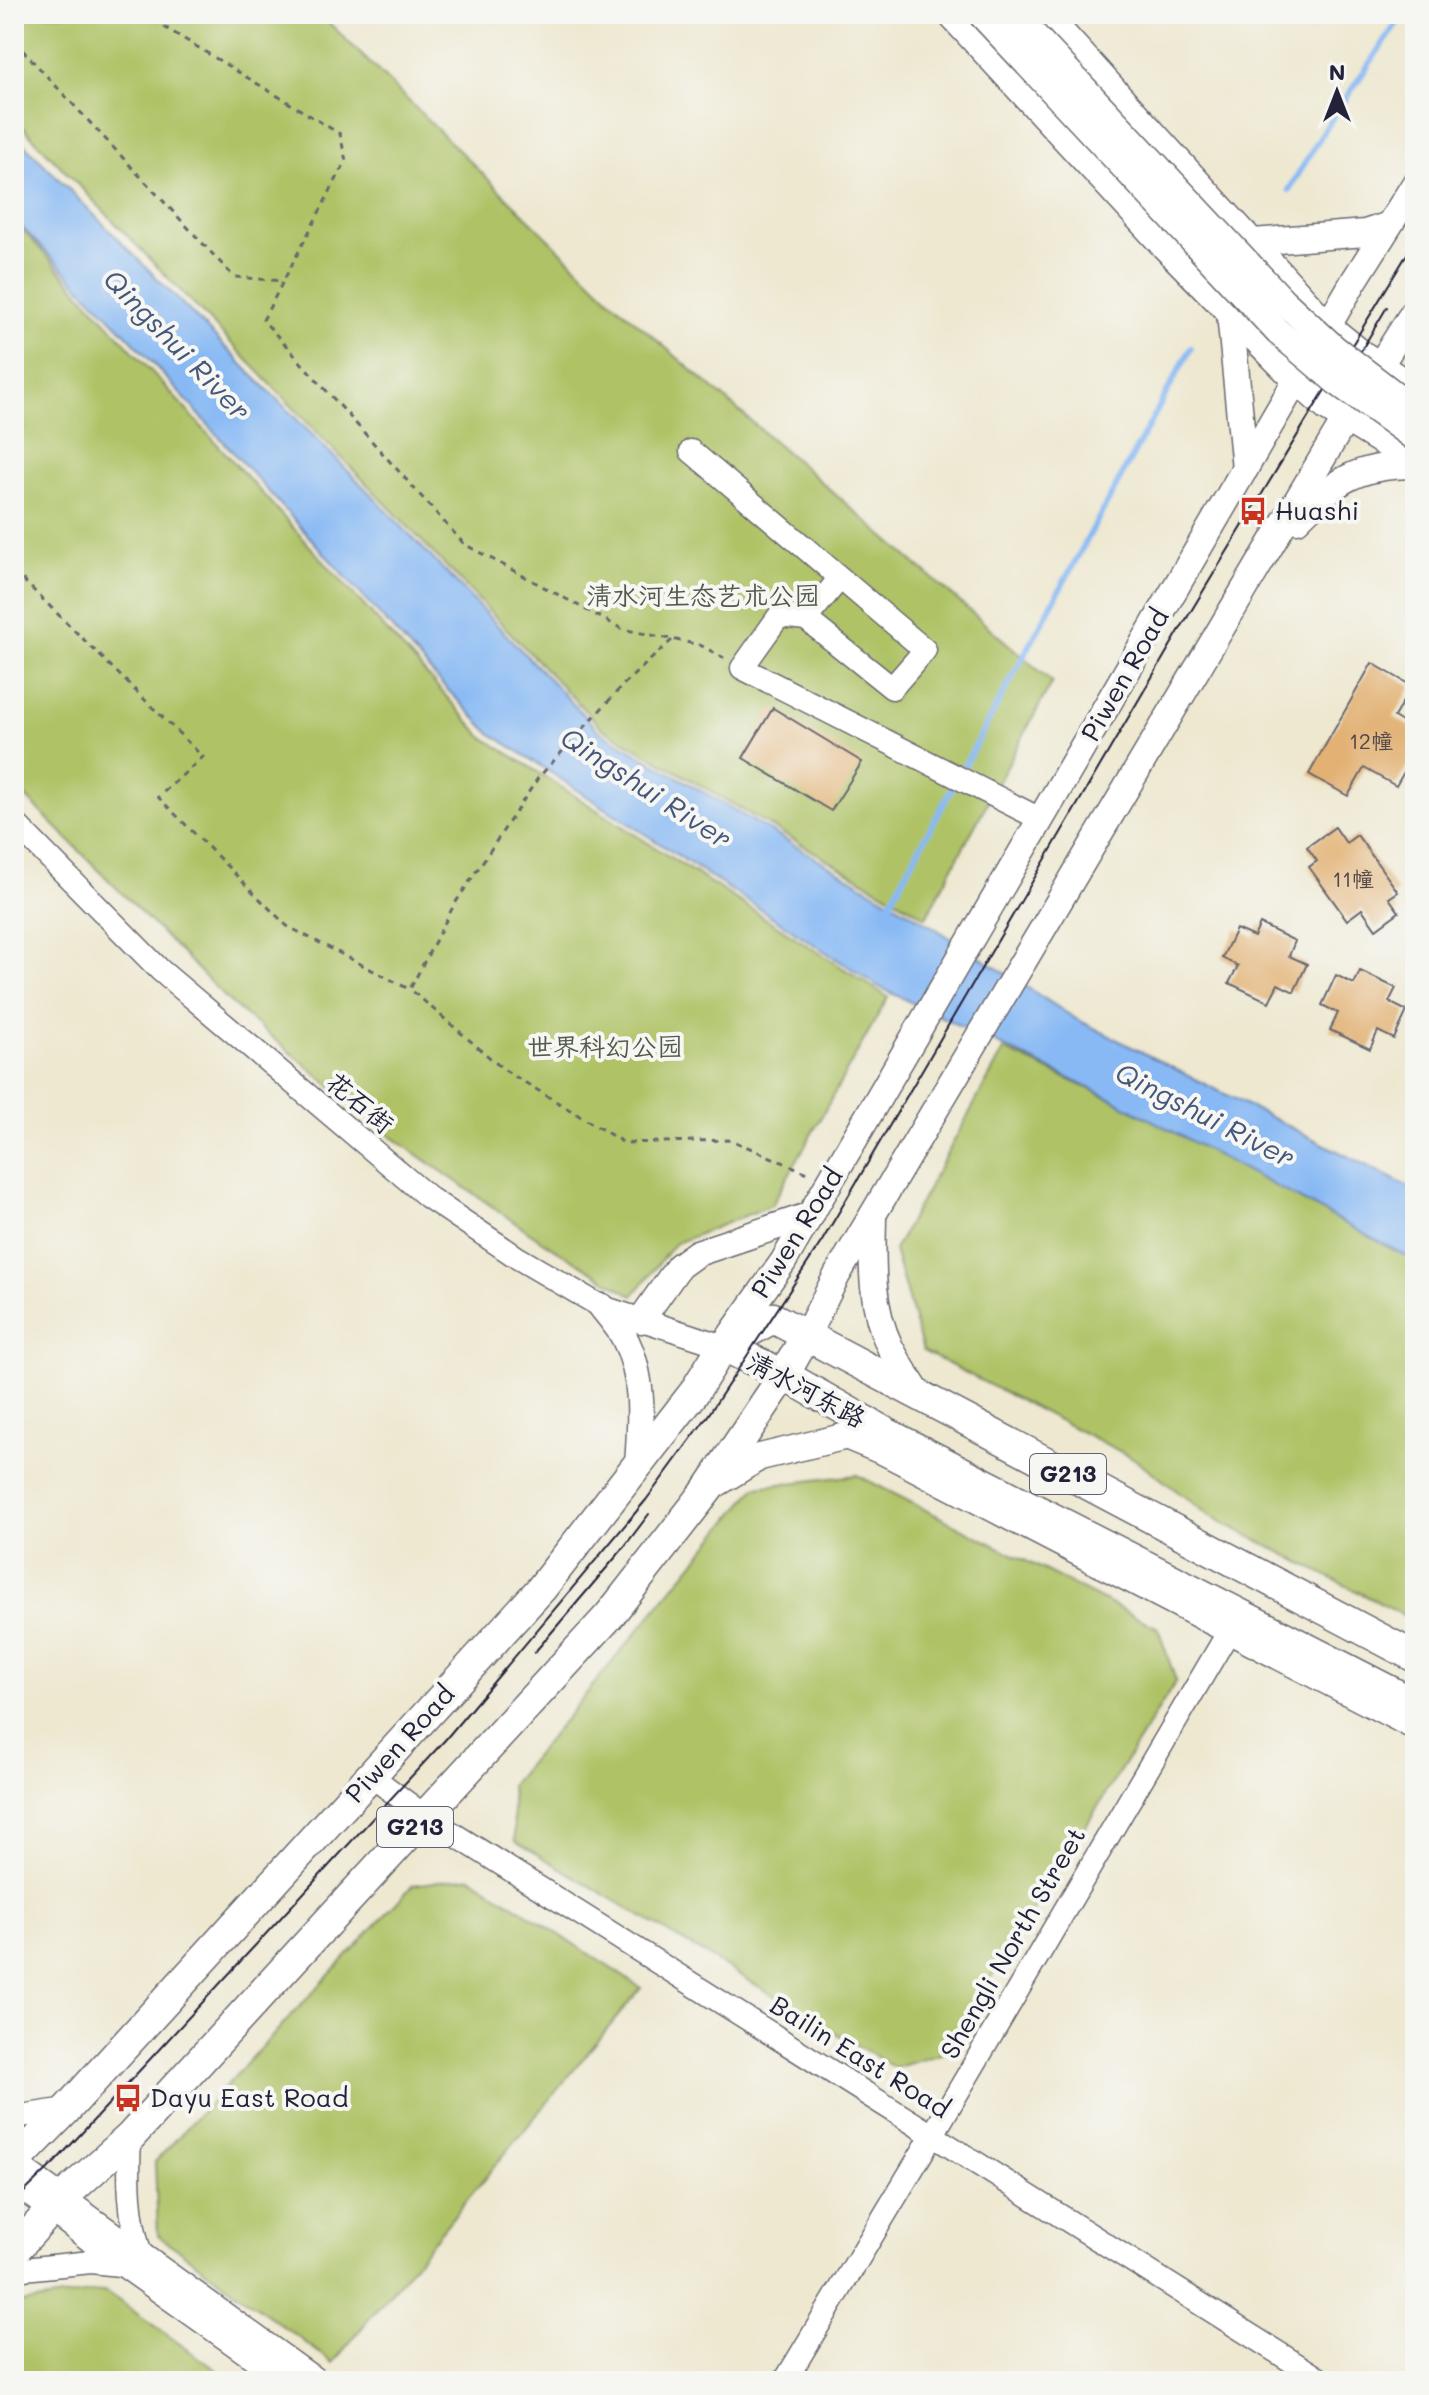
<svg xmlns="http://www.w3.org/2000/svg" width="1429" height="2395" font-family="Mali,'LXGW WenKai TC',sans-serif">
<rect width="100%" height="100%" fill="#f6f6f2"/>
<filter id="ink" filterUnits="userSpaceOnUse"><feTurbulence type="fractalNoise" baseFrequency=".0125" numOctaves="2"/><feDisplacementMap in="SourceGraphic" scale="16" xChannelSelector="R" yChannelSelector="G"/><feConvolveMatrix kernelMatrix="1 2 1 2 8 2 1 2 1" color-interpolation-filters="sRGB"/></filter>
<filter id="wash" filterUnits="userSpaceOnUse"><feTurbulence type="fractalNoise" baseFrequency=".006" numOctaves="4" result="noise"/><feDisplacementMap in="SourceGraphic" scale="32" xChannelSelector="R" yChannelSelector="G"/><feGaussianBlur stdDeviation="1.8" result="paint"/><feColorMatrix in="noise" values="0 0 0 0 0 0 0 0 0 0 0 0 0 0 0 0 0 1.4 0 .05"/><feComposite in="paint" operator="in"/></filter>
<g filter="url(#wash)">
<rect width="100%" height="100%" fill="#eee8d0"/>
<!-- green -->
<g fill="#afc366" stroke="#687250" stroke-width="2">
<polygon points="14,14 320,14 612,301 1052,682 926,917 602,728 14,118"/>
<polygon points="14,220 483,737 888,997 772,1205 674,1244 633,1296 542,1241 395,1139 232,1004 14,785"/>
<polygon points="1004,1050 1138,1111 1415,1261 1415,1621 1210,1516 1135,1459 923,1351 894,1250"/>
<polygon points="857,1475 1158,1628 1176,1681 944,2053 895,2068 515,1841 511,1785 756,1487"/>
<polygon points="471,1877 641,1988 333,2363 158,2235 155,2162 413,1885"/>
<polygon points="105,2291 232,2381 14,2381 14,2304"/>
</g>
<!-- water -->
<polygon fill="#88b9f4" stroke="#556e98" stroke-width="2" points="14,134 358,481 599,731 924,921 1076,1019 1415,1190 1415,1261 1112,1099 881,988 490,733 441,683 131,339 14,219"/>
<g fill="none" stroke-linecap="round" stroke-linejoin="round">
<!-- stream -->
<g stroke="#88b9f4" stroke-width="6">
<polyline points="1289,190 1325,129 1403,14"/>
<polyline points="887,908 1191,348"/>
</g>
</g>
<g id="blocks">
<!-- building -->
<g fill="#e2b173">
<polygon points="1372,663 1412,686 1394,717 1415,730 1415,753 1396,786 1364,768 1348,796 1309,774"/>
<polygon points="773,708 862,762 831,811 743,758"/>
<polygon points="1335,827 1346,843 1357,835 1398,892 1389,898 1399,912 1376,929 1362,909 1347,920 1309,867 1317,861 1307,847"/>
<polygon points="1260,924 1295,941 1289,956 1307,964 1294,992 1278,984 1269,1002 1229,983 1238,966 1222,958 1236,929 1254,937"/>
<polygon points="1360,971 1396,988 1389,1002 1407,1011 1394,1039 1378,1031 1370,1049 1330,1030 1338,1013 1322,1005 1336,975 1354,984"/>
</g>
</g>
</g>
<g filter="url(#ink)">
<use href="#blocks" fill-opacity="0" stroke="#69676f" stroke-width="2"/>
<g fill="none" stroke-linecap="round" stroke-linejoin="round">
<defs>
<g id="minor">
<polyline points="691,451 925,650 892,688 806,619 779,616 742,668 1040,819"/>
<polyline points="806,619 840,578"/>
<polyline points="14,822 160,970 428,1197 518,1258 602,1307 723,1346"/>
<polyline points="843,1437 884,1454 1415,1729"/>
<polyline points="371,1776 425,1816 1323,2381"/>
<polyline points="14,2117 67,2109"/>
<path d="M130 2137C128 2178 128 2215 141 2255"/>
<polyline points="14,2162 318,2381"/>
<polyline points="14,2183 122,2265 285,2381"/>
<polyline points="14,2270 91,2262 120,2265"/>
<polyline points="785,2381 932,2136 1239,1614"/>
</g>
<g id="major">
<polyline points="950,14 1165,247 1297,381 1327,408 1415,462"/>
<polyline points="1045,14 1328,326 1361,353 1415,389"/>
<polyline points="1253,242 1365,233 1389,225"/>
<polyline points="1230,313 1245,469"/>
<path d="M1297 520C1337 480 1356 465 1415 465"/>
<path d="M873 1217C872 1261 870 1306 890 1347 898 1363 909 1379 919 1395"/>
<path d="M602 1307C609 1316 618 1326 624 1337 645 1377 641 1422 638 1465"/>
<polyline points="641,1320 679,1266 697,1253 811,1215"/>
<polyline points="806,1336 837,1275 1345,420 1415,310"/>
<polyline points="724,1345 783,1262 1354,281 1415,184"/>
<polyline points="708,1489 760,1457 843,1437 886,1433"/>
</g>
<g id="highway">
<polyline points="723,1346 784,1375 886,1433 1415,1704"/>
<polyline points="14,2163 67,2109 541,1589 693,1394 723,1346 773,1318 1415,1657"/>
<polyline points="14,2251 62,2198 130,2137 609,1616 708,1489 784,1375 806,1336"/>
</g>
</defs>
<!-- minor casing -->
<use href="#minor" stroke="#69676f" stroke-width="25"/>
<!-- major casing -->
<use href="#major" stroke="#69676f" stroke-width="29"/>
<!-- highway casing -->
<use href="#highway" stroke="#69676f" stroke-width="33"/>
<!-- path -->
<g stroke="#69676f" stroke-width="3" stroke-dasharray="6 6" stroke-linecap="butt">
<polyline points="143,14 340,134 346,161 263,320 464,544 622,629 700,645 724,658"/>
<polyline points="14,41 234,277 283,281"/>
<polyline points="14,571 203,757 158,797 287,926 409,989"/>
<polyline points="672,640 625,683 538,778 454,905 410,989 503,1069 624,1143 731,1140 808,1173"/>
</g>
<!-- minor -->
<use href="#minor" stroke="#fff" stroke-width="22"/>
<!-- major -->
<use href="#major" stroke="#fff" stroke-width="26"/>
<!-- highway -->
<use href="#highway" stroke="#fff" stroke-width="30"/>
<!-- tram -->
<g stroke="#22223b" stroke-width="2">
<polyline points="1336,393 1387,307"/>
<polyline points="534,1653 621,1551 649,1514"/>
<polyline points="14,2202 55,2162 445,1740 646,1500 707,1417 822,1241 1179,631 1415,241"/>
</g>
<defs>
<g id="major-bridge">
<polyline points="981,14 1278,332 1337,382 1415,438"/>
<polyline points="1014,14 1282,300 1334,348 1415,410"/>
</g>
</defs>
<!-- major-bridge casing -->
<use href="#major-bridge" stroke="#69676f" stroke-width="29" stroke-linecap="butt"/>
<!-- major-bridge -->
<use href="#major-bridge" stroke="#fff" stroke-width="26"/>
</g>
</g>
<!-- icons -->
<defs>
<symbol id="bus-bare" viewBox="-9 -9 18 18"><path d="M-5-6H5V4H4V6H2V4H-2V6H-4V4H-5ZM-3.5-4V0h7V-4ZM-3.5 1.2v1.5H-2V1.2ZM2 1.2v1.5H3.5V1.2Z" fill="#c8321e" stroke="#f6f6f2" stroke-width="2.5" paint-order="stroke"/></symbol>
</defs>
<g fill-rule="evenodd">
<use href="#bus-bare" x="1233" y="491" width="40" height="40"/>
<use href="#bus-bare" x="108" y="2078" width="40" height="40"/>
</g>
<g text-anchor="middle" stroke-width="8" stroke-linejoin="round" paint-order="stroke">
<!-- number labels -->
<g font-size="22" fill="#524649">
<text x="1371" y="749">12幢</text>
<text x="1353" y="887">11幢</text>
</g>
<!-- shield labels -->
<g fill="#f6f6f2" stroke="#626272" stroke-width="2">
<rect x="1030" y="1454" width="76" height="40" rx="6"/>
<rect x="377" y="1807" width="76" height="40" rx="6"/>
</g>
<g font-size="24" font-weight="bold" fill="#22223b">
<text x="1068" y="1482">G213</text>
<text x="415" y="1835">G213</text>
</g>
<!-- poi labels -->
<g font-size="26" fill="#22223b" stroke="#f6f6f2" text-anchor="start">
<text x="1275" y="520">Huashi</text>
<text x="150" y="2107">Dayu East Road</text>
</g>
<!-- park labels -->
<g font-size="26" fill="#535a4a" stroke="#f6f6f2">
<text x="703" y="605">清水河生态艺术公园</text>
<text x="605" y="1056">世界科幻公园</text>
</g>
<!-- street labels -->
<g font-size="26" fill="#22223b" stroke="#f6f6f2">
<text transform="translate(1125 675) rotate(-60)" y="9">Piwen Road</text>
<text transform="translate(360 1103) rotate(40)" y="9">花石街</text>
<text transform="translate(797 1233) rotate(-58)" y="9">Piwen Road</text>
<text transform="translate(806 1390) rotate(28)" y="9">清水河东路</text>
<text transform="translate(400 1744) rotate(-48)" y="9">Piwen Road</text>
<text transform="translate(1013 1943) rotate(-60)" y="9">Shengli North Street</text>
<text transform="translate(860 2057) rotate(32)" y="9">Bailin East Road</text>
</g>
<!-- water labels -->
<g font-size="28" font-style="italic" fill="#46577c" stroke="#f6f6f2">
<text transform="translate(177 345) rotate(46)" y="10">Qingshui River</text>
<text transform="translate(646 788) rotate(33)" y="10">Qingshui River</text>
<text transform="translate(1205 1115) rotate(27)" y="10">Qingshui River</text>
</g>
</g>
<!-- margin -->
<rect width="1429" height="2395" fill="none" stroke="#f6f6f2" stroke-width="48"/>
<!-- north arrow -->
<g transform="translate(1337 92)" stroke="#f6f6f2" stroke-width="6" paint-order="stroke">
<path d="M0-6L14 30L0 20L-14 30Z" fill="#22223b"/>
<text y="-12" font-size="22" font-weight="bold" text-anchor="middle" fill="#22223b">N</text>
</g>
</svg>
